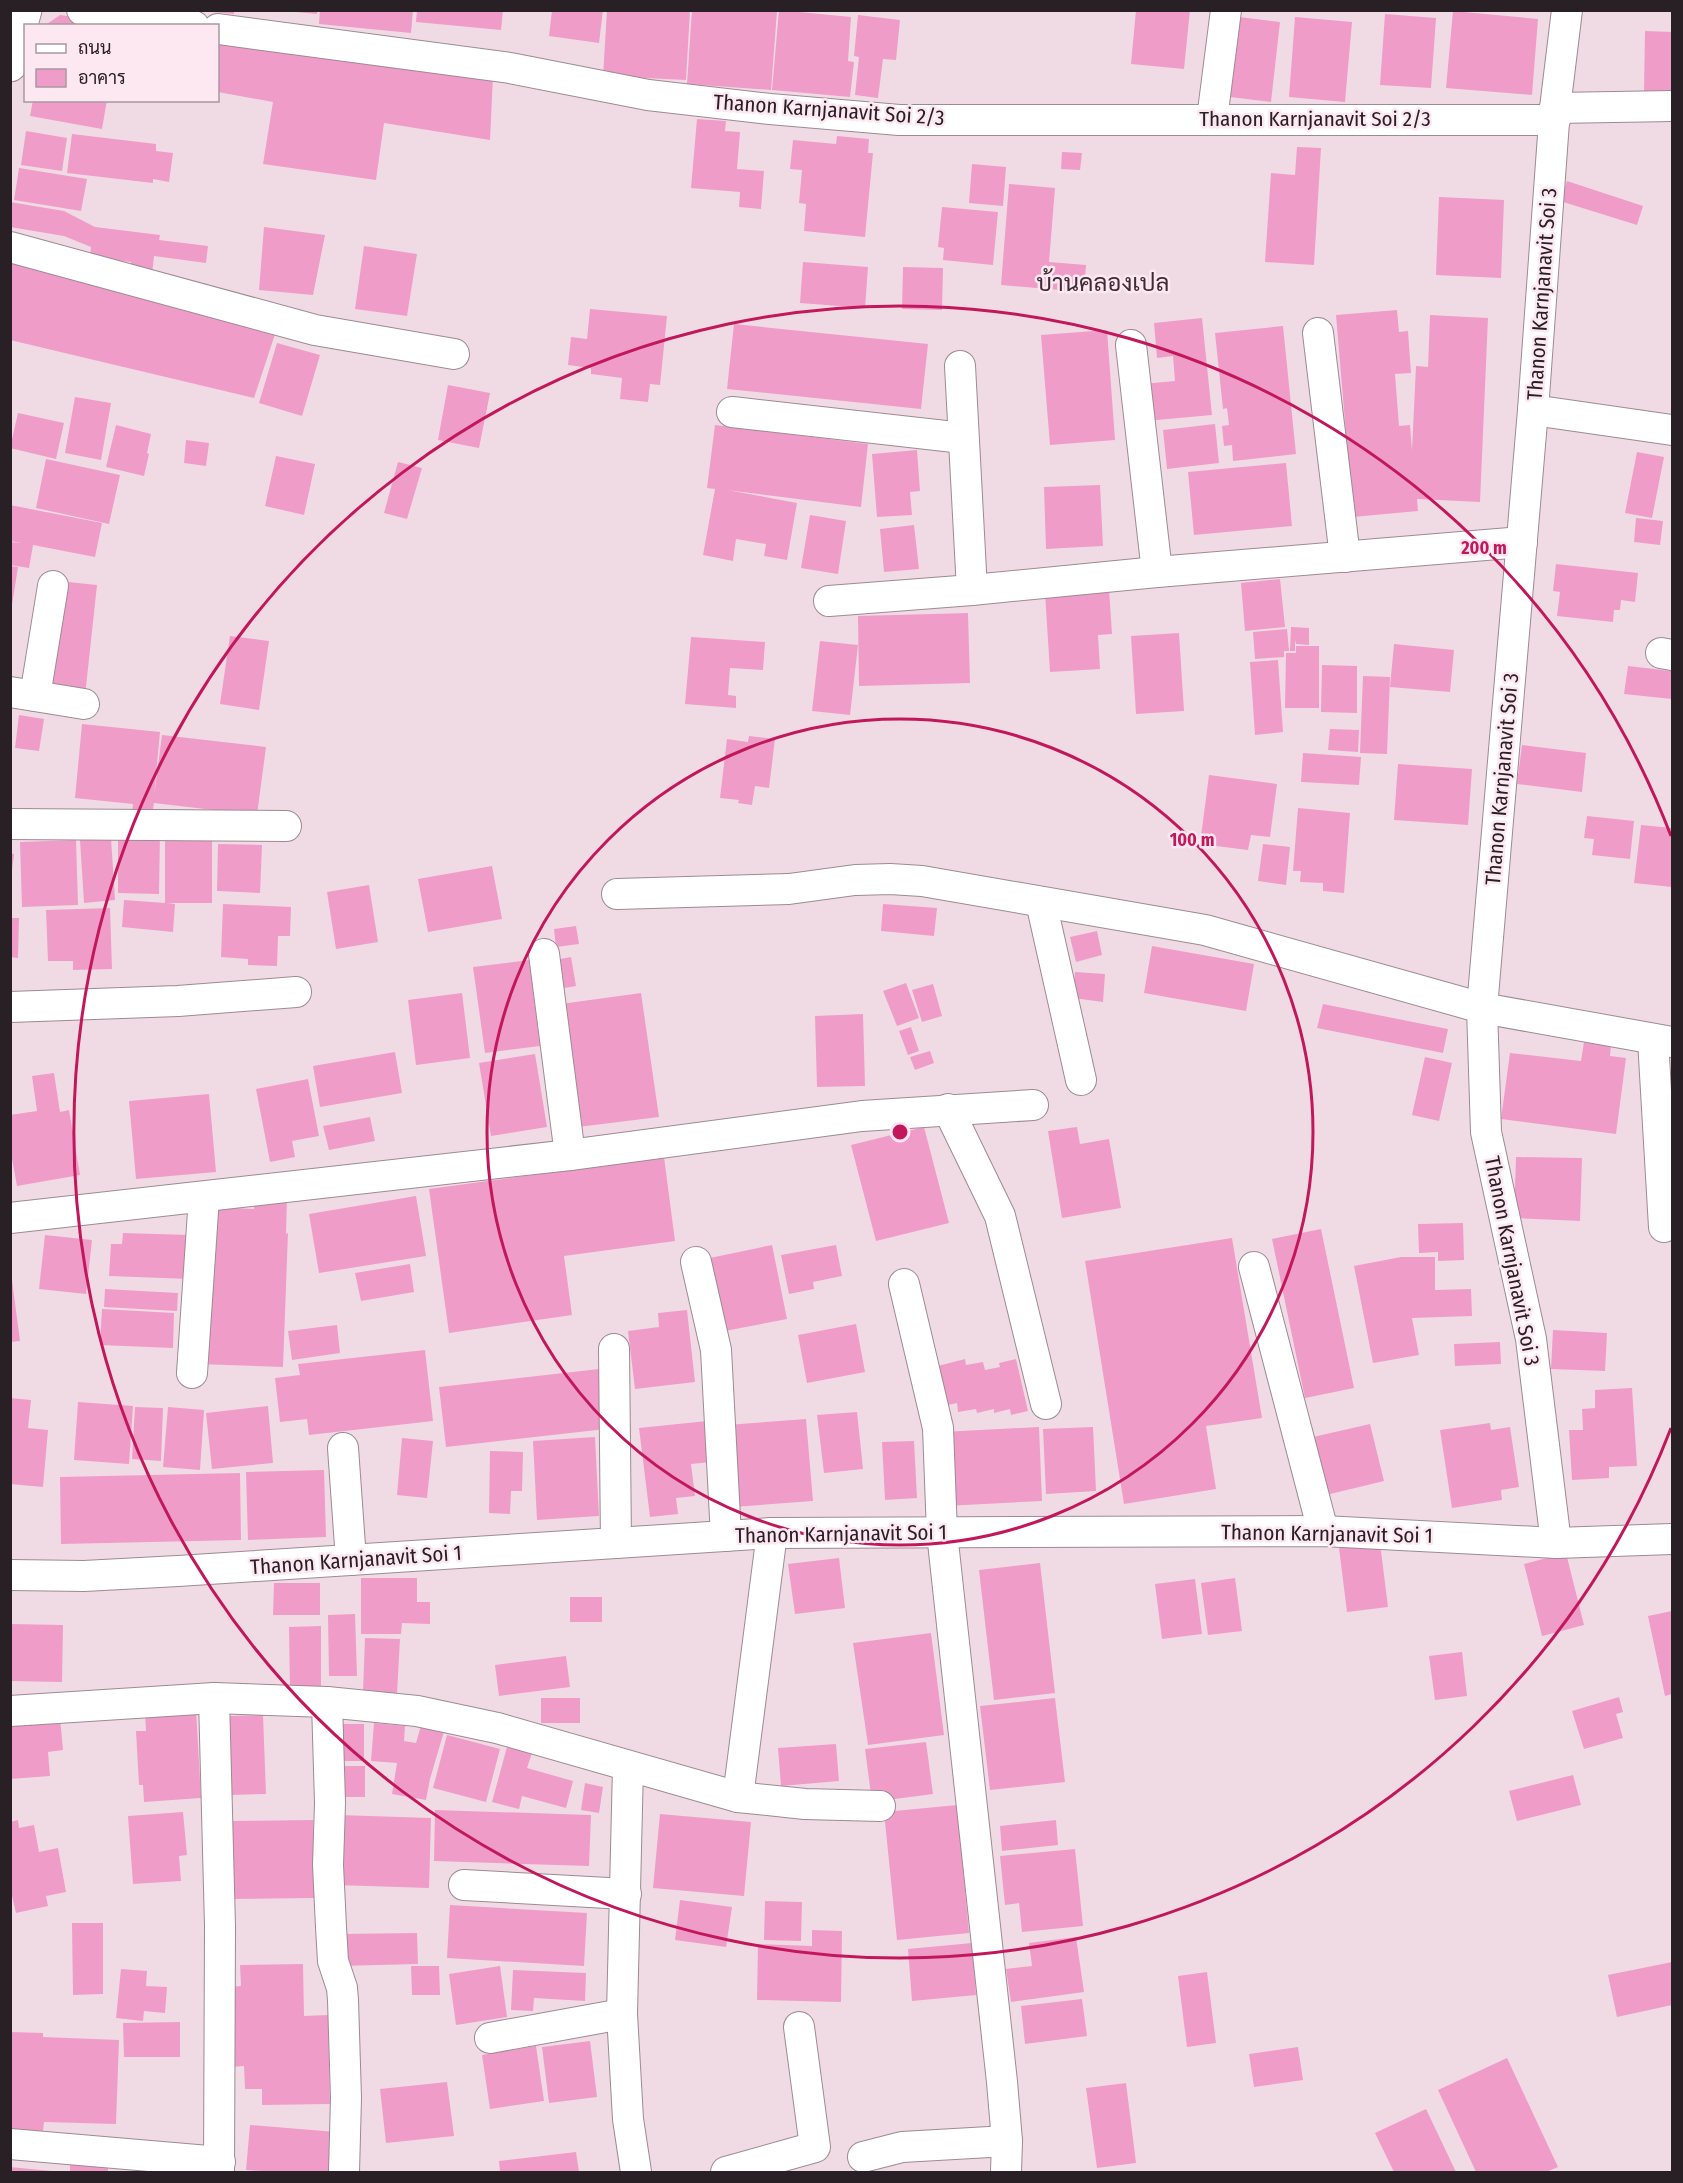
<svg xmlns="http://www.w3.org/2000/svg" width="1683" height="2183" font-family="'Fira Sans Condensed',Sarabun,sans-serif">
<rect width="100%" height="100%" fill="#f0dbe5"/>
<!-- building -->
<g fill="#f09cc9">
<polygon points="212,10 234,10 234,14 212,12"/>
<polygon points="297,10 317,10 317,14 296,12"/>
<polygon points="320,10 413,10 411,33 319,24"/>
<polygon points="417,10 503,10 501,30 416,22"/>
<polygon points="552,10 603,10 599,43 549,36"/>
<polygon points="607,10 690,10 686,80 603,76"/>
<polygon points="692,10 777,11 771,90 687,84"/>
<polygon points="779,10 851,17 848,61 854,62 850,97 772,90"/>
<polygon points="1136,10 1190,10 1184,69 1131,64"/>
<polygon points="1453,11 1538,19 1532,95 1446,88"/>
<polygon points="1385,14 1436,18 1431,88 1380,85"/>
<polygon points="60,15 122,24 122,26 44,26"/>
<polygon points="858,15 900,20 896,60 883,59 878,98 855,95 859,57 854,56"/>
<polygon points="1231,16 1280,22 1271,102 1222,96"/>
<polygon points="1295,17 1352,22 1345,102 1289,97"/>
<polygon points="1645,31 1672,32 1672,91 1644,91"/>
<polygon points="218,38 493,76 490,140 384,123 376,180 263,164 273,102 218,92"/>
<polygon points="33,100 107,100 102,129 30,116"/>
<polygon points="697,119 726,121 725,131 740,132 737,169 764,171 761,209 739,207 740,192 691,188"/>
<polygon points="26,131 67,138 62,171 21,165"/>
<polygon points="72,134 156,144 156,151 173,153 169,182 153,179 153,183 67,173"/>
<polygon points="837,136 869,139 868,153 873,153 865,237 804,231 806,204 799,203 802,170 790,169 793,140 836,144"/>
<polygon points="1297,147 1321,148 1314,265 1265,262 1271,173 1295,175"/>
<polygon points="1062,152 1082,153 1080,170 1061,169"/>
<polygon points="972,164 1006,167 1003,206 969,203"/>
<polygon points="19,168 87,179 81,211 14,200"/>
<polygon points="1567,181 1643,206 1637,225 1560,201"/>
<polygon points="1009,184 1055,188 1049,262 1086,265 1084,292 1001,285"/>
<polygon points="1439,197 1504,200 1501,278 1436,275"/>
<polygon points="10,202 64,211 95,227 160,235 159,240 208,246 206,263 154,256 152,275 130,272 131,262 90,257 91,247 64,236 10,227"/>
<polygon points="942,207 998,212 993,265 943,260 944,248 938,247"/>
<polygon points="264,227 325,235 313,295 259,290"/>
<polygon points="364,246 417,254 407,316 355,309"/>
<polygon points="10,255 278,325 254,398 10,340"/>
<polygon points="803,262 868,267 865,308 800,303"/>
<polygon points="903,267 943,268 942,310 902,309"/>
<polygon points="590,309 667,316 660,385 650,384 648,402 620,399 622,378 591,374 591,368 568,365 571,337 587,339"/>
<polygon points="1397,310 1399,332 1408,331 1411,373 1395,374 1399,426 1410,425 1412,450 1416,366 1428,367 1430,315 1488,318 1480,502 1417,499 1418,511 1353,517 1336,315"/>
<polygon points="1202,318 1212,415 1146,421 1142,384 1175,381 1173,356 1157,358 1154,323"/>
<polygon points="734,324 928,344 921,409 727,389"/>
<polygon points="1283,326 1296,454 1233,461 1232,445 1224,446 1222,426 1229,425 1227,408 1223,409 1215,333"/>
<polygon points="1107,330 1115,440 1050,445 1041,335"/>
<polygon points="277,343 320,355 302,416 259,403"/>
<polygon points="448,385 490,393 479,448 438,440"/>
<polygon points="75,397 111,403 101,460 65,453"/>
<polygon points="18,413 64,423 56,459 10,448"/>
<polygon points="1215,424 1219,463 1167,469 1163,430"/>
<polygon points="116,425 151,434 147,453 149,454 144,476 106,467"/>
<polygon points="715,425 868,444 861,507 727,490 797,503 787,560 764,556 766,544 736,539 733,561 703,555 715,489 707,488"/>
<polygon points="186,440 209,443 206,466 184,463"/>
<polygon points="917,450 920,491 910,492 912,515 877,517 872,454"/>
<polygon points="1637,452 1664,457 1652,518 1625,513"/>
<polygon points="276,456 315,464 304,515 265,506"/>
<polygon points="46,459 120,475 109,524 36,508"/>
<polygon points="398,462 422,468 407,519 384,513"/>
<polygon points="1286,463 1292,526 1194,535 1188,472"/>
<polygon points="1100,485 1103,546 1046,549 1044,487"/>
<polygon points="10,505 102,523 95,557 33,545 29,568 10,565 10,542 22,543 10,541"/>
<polygon points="810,515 846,521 838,574 801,568"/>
<polygon points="1636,518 1663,521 1660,545 1634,542"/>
<polygon points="914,525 919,569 884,572 880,529"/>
<polygon points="1556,564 1638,573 1635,602 1621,600 1620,610 1614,610 1613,622 1557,616 1560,592 1553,591"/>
<polygon points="10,566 18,567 12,605 10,605"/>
<polygon points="1280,579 1285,627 1245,631 1241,583"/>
<polygon points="59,581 97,585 85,696 46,692"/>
<polygon points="1109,589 1112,634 1098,635 1100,669 1050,672 1045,593"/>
<polygon points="968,613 970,683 859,686 858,616"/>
<polygon points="1291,627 1309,628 1309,645 1296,644 1295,640 1295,651 1290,651"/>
<polygon points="1287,629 1289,651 1284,651 1284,657 1255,659 1253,632"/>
<polygon points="1179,633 1184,711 1136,714 1131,636"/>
<polygon points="230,636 269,641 259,710 220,704"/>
<polygon points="691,637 765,642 763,670 730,668 728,695 736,696 736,708 685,704"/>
<polygon points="820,641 858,645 850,715 812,711"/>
<polygon points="1394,644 1454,650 1450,692 1390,687"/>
<polygon points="1296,646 1319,646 1319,708 1285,708 1286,653 1296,653"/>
<polygon points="1278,660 1283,732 1255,735 1250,662"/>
<polygon points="1322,665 1357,666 1357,713 1321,712"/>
<polygon points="1628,666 1672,671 1672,699 1624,694"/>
<polygon points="1363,676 1390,677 1387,754 1360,753"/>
<polygon points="19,715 44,719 39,751 15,748"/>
<polygon points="82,724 160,732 154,796 162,735 266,747 257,815 154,803 152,815 132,813 133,804 75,798"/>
<polygon points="1330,729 1359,730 1358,752 1328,750"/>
<polygon points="749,736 775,739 769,788 755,786 752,805 738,803 739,800 720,798 727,739 748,742"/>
<polygon points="1522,745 1586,753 1582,792 1517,784"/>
<polygon points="1303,753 1361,757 1359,785 1301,782"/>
<polygon points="1398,764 1472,769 1468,825 1394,820"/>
<polygon points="1209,775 1277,784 1270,837 1251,835 1248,850 1200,844"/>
<polygon points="1298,808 1350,813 1344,893 1323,891 1323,883 1300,882 1301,871 1293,871"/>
<polygon points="1587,816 1634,821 1630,859 1592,855 1594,839 1584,838"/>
<polygon points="1641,825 1672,828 1672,887 1634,883"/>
<polygon points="118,832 160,832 159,894 118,893"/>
<polygon points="111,838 115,900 84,903 80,840"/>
<polygon points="165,839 212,839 212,903 167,903 175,904 173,932 122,927 124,900 165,903"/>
<polygon points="76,840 78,905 22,907 20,842"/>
<polygon points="218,844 262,845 260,893 217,891"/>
<polygon points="1263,844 1290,847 1286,885 1258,881"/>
<polygon points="10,853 14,854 12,870 10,870"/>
<polygon points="492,866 502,919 428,932 418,879"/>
<polygon points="369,885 378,942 336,949 327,892"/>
<polygon points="223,904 291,907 290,936 278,936 277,966 248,965 248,959 221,957"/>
<polygon points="883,904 937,908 934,936 881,931"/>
<polygon points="110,908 112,969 73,970 73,961 48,961 46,910"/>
<polygon points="10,918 19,918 18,958 10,957"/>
<polygon points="576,926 579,944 556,947 554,929"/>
<polygon points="1097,931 1102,955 1076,962 1070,937"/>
<polygon points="1152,946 1254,964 1246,1011 1144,993"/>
<polygon points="571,957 576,986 554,990 550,961"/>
<polygon points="529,960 540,1046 485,1053 473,967"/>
<polygon points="1075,972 1105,974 1103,1002 1073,998"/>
<polygon points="906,983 919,1018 897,1026 883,991"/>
<polygon points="933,984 942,1016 922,1022 912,990"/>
<polygon points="462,993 470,1058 416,1065 408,1000"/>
<polygon points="641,993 659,1117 578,1127 561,1004"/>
<polygon points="1323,1004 1448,1029 1443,1053 1317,1028"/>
<polygon points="863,1014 865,1086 817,1087 815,1016"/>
<polygon points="911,1027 919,1051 908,1055 899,1031"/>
<polygon points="1584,1042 1611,1045 1610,1056 1626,1058 1616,1134 1501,1119 1510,1053 1581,1061"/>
<polygon points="930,1051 934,1063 915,1070 910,1057"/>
<polygon points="395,1052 402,1093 320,1107 313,1066"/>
<polygon points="535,1054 547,1127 491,1136 479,1063"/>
<polygon points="1425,1057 1452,1063 1439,1121 1412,1115"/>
<polygon points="54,1073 60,1112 69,1110 80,1175 17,1186 10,1148 10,1115 37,1111 32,1076"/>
<polygon points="308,1079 319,1136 292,1141 295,1157 270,1162 256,1089"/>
<polygon points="209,1094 216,1172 136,1179 129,1101"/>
<polygon points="370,1117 375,1141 329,1150 323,1126"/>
<polygon points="924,1127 949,1223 876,1241 851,1145"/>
<polygon points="1077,1127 1080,1144 1109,1139 1121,1208 1062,1218 1048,1131"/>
<polygon points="664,1157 675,1241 564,1256 572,1315 449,1333 429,1189"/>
<polygon points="1516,1157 1582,1158 1580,1221 1514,1218"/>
<polygon points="254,1195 287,1196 286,1234 288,1233 283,1367 198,1364 211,1207 254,1209"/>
<polygon points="416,1196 426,1256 319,1273 309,1214"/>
<polygon points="1463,1223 1464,1260 1438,1261 1438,1252 1419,1253 1418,1224"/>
<polygon points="1321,1229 1354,1388 1305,1398 1272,1239"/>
<polygon points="123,1233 190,1235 189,1279 109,1276 111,1244 122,1244"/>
<polygon points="45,1235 92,1240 86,1294 39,1289"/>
<polygon points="1232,1238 1262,1418 1206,1426 1216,1489 1124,1504 1085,1261"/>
<polygon points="772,1245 787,1319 720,1332 705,1259"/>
<polygon points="836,1245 842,1276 813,1282 814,1289 789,1294 781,1255"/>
<polygon points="1401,1257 1435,1257 1435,1290 1471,1289 1472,1316 1412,1318 1419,1355 1373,1363 1354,1266"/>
<polygon points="410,1264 414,1292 361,1301 355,1273"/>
<polygon points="10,1265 20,1341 10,1342"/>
<polygon points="105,1289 178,1293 177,1311 104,1307"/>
<polygon points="102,1309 174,1313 173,1348 100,1345"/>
<polygon points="687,1310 695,1382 635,1389 628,1331 659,1327 658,1313"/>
<polygon points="856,1324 865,1372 807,1383 798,1335"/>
<polygon points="337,1325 340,1353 292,1360 288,1331"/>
<polygon points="1553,1330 1607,1333 1605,1371 1551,1369"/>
<polygon points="1500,1342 1501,1364 1455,1366 1454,1344"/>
<polygon points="425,1350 433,1421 309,1435 307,1419 280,1422 275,1378 300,1375 298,1364"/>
<polygon points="965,1359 966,1365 983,1362 985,1370 1000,1367 999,1363 1016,1359 1028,1411 1011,1415 1010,1409 994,1413 994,1409 977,1413 976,1409 958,1412 957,1403 943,1406 934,1367"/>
<polygon points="599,1369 606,1429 446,1447 439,1387"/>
<polygon points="1632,1388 1637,1466 1609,1467 1609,1478 1572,1480 1569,1430 1583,1430 1582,1409 1595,1408 1595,1390"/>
<polygon points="10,1398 31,1400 28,1428 48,1430 43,1487 10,1484"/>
<polygon points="78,1402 133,1406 129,1464 74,1460"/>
<polygon points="268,1406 273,1463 212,1469 206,1413"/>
<polygon points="135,1407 163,1408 161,1461 132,1459"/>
<polygon points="168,1407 204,1410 200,1470 163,1467"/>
<polygon points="857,1412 863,1469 824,1473 817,1415"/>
<polygon points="806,1419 813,1501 734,1507 727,1425"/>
<polygon points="707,1421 711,1462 691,1464 695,1496 676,1498 678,1514 650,1517 639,1428"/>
<polygon points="1490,1423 1491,1430 1510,1427 1519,1487 1501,1490 1502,1500 1452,1508 1440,1430"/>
<polygon points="1370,1424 1384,1481 1326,1495 1313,1437"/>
<polygon points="1039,1427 1042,1501 946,1506 942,1432"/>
<polygon points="1093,1427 1096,1491 1046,1494 1043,1429"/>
<polygon points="595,1437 599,1516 537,1520 533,1441"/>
<polygon points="402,1438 433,1441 427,1498 397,1495"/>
<polygon points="914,1441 917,1498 885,1500 882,1442"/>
<polygon points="490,1451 523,1452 522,1491 511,1491 510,1514 489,1513"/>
<polygon points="324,1470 326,1537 248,1540 246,1472"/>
<polygon points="240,1473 241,1540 61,1544 60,1477"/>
<polygon points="1380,1543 1388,1607 1347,1612 1339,1548"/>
<polygon points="1566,1553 1584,1625 1542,1636 1524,1564"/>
<polygon points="839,1558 845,1608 795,1614 788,1564"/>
<polygon points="1040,1563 1055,1693 994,1700 979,1570"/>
<polygon points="361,1578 417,1578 417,1602 430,1602 430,1624 402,1623 401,1634 361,1634"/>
<polygon points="1235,1578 1242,1631 1208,1635 1201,1583"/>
<polygon points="1195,1579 1202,1634 1162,1639 1155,1584"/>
<polygon points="274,1583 320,1583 320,1615 273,1615"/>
<rect x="570" y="1597" width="32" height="25"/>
<polygon points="1672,1611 1672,1694 1665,1696 1648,1616"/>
<polygon points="355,1614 357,1676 329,1676 328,1615"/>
<polygon points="10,1624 63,1625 62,1682 10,1681"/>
<polygon points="321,1626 321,1688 290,1688 289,1627"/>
<polygon points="931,1633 944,1735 868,1745 853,1643"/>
<polygon points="365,1638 400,1639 397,1694 363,1692"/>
<polygon points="1462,1652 1467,1696 1435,1700 1429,1656"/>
<polygon points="566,1656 570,1687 499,1696 495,1665"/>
<polygon points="1619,1697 1623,1712 1616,1714 1623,1738 1584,1749 1572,1711"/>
<rect x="541" y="1698" width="39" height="25"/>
<polygon points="1055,1698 1065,1782 990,1790 980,1706"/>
<polygon points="196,1709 201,1798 144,1802 143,1785 139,1785 136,1731 146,1731 145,1713"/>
<polygon points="263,1715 266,1794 228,1795 226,1716"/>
<polygon points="60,1718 63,1750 48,1752 50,1776 10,1779 10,1722"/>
<polygon points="422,1722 445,1728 430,1779 426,1800 392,1794 397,1763 371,1761 374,1723 405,1726 404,1741 416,1743"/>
<rect x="333" y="1724" width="31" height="37"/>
<polygon points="447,1735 500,1749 486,1802 433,1788"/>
<polygon points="926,1742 933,1794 872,1802 865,1749"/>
<polygon points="836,1744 839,1781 781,1786 778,1748"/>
<polygon points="507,1747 532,1753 527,1768 573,1781 566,1808 522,1796 519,1809 492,1802"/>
<rect x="338" y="1766" width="27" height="31"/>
<polygon points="1573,1775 1581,1805 1517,1821 1509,1791"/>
<polygon points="585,1783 603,1787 599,1813 581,1810"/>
<polygon points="957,1805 969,1933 897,1940 884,1812"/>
<polygon points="435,1810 591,1815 589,1866 434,1861"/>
<polygon points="183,1812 187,1855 179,1856 181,1881 133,1884 128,1816"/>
<polygon points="660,1814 751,1822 744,1896 653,1888"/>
<polygon points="338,1815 431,1818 429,1888 336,1885"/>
<polygon points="18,1820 19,1828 34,1825 39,1852 58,1848 66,1892 46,1896 48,1906 16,1913 10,1887 10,1822"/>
<polygon points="313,1820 314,1898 231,1899 222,1821"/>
<polygon points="1056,1820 1058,1845 1002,1851 1000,1826"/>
<polygon points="1075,1849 1083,1926 1022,1932 1019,1903 1005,1905 1000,1856"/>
<polygon points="680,1900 732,1907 726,1947 675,1940"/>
<polygon points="765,1901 802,1902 801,1941 764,1940"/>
<polygon points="450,1905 587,1913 584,1966 447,1958"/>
<polygon points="72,1923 103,1923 103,1994 73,1995"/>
<polygon points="812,1930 842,1931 841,2002 757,2000 758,1944 812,1946"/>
<polygon points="417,1933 418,1964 338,1966 337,1934"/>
<polygon points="1076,1937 1084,1992 1011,2002 1006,1969 1032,1966 1029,1943"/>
<polygon points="972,1943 976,1995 912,2001 908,1949"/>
<polygon points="1672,1962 1672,2005 1617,2017 1608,1975"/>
<polygon points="303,1964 304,2016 328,2015 330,2104 262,2105 262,2089 245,2089 244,2066 231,2067 228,1987 241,1986 240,1965"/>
<polygon points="411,1966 439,1966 440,1995 412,1995"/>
<polygon points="500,1966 507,2017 456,2025 449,1974"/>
<polygon points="121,1969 147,1971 146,1986 167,1987 165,2013 144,2011 143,2021 116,2018"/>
<polygon points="513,1970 586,1973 585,2001 534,1998 533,2011 511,2010"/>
<polygon points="1207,1972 1216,2043 1187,2047 1178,1976"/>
<polygon points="1082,1999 1087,2036 1025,2044 1021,2006"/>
<polygon points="180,2022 180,2057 124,2057 123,2023"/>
<polygon points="10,2032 43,2033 43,2037 119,2040 116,2124 44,2122 43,2131 10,2130"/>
<polygon points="590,2041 597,2097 549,2103 542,2047"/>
<polygon points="536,2046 544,2101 490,2109 482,2055"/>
<polygon points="1298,2047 1303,2080 1254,2087 1249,2054"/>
<polygon points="1507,2058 1558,2167 1546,2172 1476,2172 1438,2090"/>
<polygon points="447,2082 454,2136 386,2143 380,2089"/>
<polygon points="1126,2083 1136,2163 1097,2168 1086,2088"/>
<polygon points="1426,2109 1456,2172 1394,2172 1375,2133"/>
<polygon points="250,2125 336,2132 332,2172 275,2172 246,2170"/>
<polygon points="576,2152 579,2172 500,2172 499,2161"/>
<rect x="70" y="2165" width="38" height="7"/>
<polygon points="10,2167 52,2171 51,2172 10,2172"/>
</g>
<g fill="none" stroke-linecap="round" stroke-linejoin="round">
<defs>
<g id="minor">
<polyline points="82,10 194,26"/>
<polyline points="218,29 510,68 648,95 770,109 899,120 1555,120"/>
<polyline points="1555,108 1672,106"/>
<polyline points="1212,119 1226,10"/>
<polyline points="10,247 315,330 454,354"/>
<polyline points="1318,333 1345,557"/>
<polyline points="1131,345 1157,572"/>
<polyline points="960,366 972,590"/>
<polyline points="1533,410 1672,430"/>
<polyline points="732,412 963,438"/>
<polyline points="829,601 972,590 1157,572 1522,542"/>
<polyline points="1661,653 1672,655"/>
<polyline points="10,692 84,704"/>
<polyline points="35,696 53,586"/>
<polyline points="10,824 286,826"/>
<polyline points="617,894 789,889 855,880 890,879 922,881 1205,930 1482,1008 1672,1042"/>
<polyline points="1041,902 1081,1080"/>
<polyline points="544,954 570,1155"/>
<polyline points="10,1007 178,1001 296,992"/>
<polyline points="1653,1040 1664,1227"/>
<polyline points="948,1109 1000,1216 1046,1404"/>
<polyline points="10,1218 570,1155 862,1116 1033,1105"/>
<polyline points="696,1262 716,1350 726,1536"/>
<polyline points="1254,1267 1323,1531"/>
<polyline points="904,1284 938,1428 942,1533 1002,2082 1007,2141 1006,2172"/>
<polyline points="614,1349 616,1543"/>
<polyline points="192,1373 204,1197"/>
<polyline points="343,1448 351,1560"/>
<polyline points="1556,1543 1531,1339 1486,1132 1482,1008 1533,410 1555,108 1567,10"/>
<polyline points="10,1575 84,1576 178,1571 772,1533 1323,1531 1556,1543 1672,1539"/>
<polyline points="214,1698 220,1926 219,2172"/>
<polyline points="327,1702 330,1803 328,1865 331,1927 333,1961 342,1988 343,2000 346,2098 344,2172"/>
<polyline points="10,1711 214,1698 327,1702 417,1711 497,1728 738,1797 772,1533"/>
<polyline points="628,1767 622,2014 628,2119 636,2172"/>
<polyline points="738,1797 805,1804 880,1806"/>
<polyline points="464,1885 626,1894"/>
<polyline points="490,2038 622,2014"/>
<polyline points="10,2144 220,2162"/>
<polyline points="863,2157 902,2147 1007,2141"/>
<polyline points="726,2172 815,2147 799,2027"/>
</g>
<polyline id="major" points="10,65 25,10"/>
</defs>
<!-- minor casing -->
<use href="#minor" stroke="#9d8a93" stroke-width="32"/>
<!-- major casing -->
<use href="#major" stroke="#9d8a93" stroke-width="35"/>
<!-- minor -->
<use href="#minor" stroke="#fff" stroke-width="30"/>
<!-- major -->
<use href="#major" stroke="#fff" stroke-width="33"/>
</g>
<!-- distance rings -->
<g fill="none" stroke="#c2185b" stroke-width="3">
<circle cx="900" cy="1132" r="413"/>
<path d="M1671 1428A826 826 0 1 1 1671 836"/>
</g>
<g text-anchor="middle" stroke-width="5" stroke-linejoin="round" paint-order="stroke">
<!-- street labels -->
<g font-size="21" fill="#282024" stroke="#fde8f2">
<text transform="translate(829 110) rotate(4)" y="7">Thanon Karnjanavit Soi 2/3</text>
<text x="1315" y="126">Thanon Karnjanavit Soi 2/3</text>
<text transform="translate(1542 294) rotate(-86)" y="7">Thanon Karnjanavit Soi 3</text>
<text transform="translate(1502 779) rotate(-85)" y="7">Thanon Karnjanavit Soi 3</text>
<text transform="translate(1512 1261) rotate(79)" y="7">Thanon Karnjanavit Soi 3</text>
<text transform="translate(841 1534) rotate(-1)" y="7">Thanon Karnjanavit Soi 1</text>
<text transform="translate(1327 1534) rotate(1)" y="7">Thanon Karnjanavit Soi 1</text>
<text transform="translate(356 1560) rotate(-4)" y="7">Thanon Karnjanavit Soi 1</text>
</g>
<!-- quarter labels -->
<g font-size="24" fill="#3c2c34" stroke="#fde8f2">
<text x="1103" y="291">บ้านคลองเปล</text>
</g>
</g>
<circle cx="900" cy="1132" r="9" fill="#c2185b" stroke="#fde8f2" stroke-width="3"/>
<g font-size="18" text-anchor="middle" font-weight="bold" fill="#c2185b" stroke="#fde8f2" stroke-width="5" stroke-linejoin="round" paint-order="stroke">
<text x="1484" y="554">200 m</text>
<text x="1192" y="846">100 m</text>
</g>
<!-- border -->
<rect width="1683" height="2183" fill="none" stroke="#282024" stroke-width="24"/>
<!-- legend -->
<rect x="24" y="24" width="195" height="78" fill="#fde8f2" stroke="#a898a0" stroke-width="1.5"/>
<rect x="36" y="44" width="30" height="9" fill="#ffffff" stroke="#a898a0" stroke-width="1.5"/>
<text x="78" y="54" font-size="18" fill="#282024">ถนน</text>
<rect x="36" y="69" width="30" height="18" fill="#f09cc9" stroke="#a898a0" stroke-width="1.5"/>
<text x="78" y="84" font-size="18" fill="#282024">อาคาร</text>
</svg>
